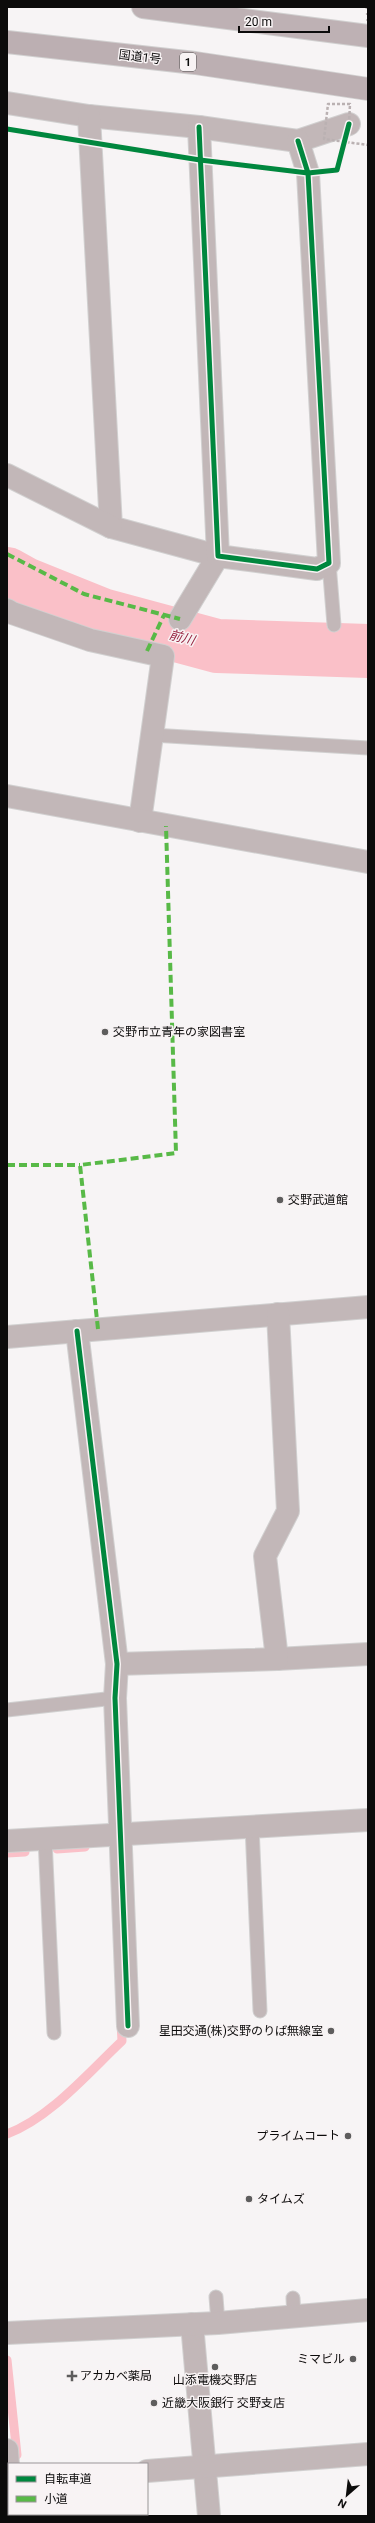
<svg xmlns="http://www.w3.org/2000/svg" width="375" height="2523" font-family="Roboto,'Noto Sans JP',sans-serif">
<rect width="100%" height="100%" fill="#f7f4f5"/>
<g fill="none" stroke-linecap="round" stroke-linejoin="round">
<!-- stream -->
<g stroke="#fac0c8" stroke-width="9">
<polyline points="57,1849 85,1847"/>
<polyline points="7,1853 25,1852"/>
<path d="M7 2134C50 2118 88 2073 122 2041L121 2023"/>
<polyline points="7,2360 17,2455"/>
</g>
<!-- river -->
<polyline stroke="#fac0c8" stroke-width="54" points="7,574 25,584 102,615 217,646 368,651"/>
<defs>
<g id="service">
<polyline points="329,563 334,625"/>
<polyline points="152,735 368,748"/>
<polyline points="7,1710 115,1698"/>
<polyline points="252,1826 260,2011"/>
<polyline points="45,1839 54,2033"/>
<polyline points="216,2297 218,2323"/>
<polyline points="293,2298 294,2317"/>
</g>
<g id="minor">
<polyline points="7,103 89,116 199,127 298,141 349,124"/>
<polyline points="89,116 111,527 218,556 180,619"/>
<polyline points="199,127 218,556 317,569 329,563 308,173 298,141"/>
<polyline points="7,475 111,527"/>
<polyline points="7,610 12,613 90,640 163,656 140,821"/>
<polyline points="77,1331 117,1664 115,1698 128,2026"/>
<polyline points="7,1337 368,1307"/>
<polyline points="277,1659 368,1654"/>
<polyline points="117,1664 277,1659 265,1556 288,1511 278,1314"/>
<polyline points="7,1841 368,1820"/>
<polyline points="192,2324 209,2516"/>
<polyline points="7,2450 9,2480"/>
<polyline points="147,2471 368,2454"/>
<polyline points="11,2514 11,2516"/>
</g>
<g id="tertiary">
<polyline points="7,796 368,862"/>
<polyline points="7,2333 218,2323 368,2310"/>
</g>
<polyline id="trunk" points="7,42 195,63 368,89"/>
<polyline id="motorway" points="143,7 368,36"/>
</defs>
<!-- service casing -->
<use href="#service" stroke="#d1d0d0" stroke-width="15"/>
<!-- minor casing -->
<use href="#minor" stroke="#d1d0d0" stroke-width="24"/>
<!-- tertiary casing -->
<use href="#tertiary" stroke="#d1d0d0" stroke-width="24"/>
<!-- trunk casing -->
<use href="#trunk" stroke="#d1d0d0" stroke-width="24"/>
<!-- motorway casing -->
<use href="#motorway" stroke="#d1d0d0" stroke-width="24"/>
<!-- service -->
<use href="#service" stroke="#c2b7b8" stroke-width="13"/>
<!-- minor -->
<use href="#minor" stroke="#c2b7b8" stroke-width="22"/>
<!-- tertiary -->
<use href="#tertiary" stroke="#c2b7b8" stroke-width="22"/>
<!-- trunk -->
<use href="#trunk" stroke="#bcafb2" stroke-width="22"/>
<!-- motorway -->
<use href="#motorway" stroke="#beb1b4" stroke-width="22"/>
<!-- rail -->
<polyline stroke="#bab3b4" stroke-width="3" stroke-dasharray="2 4" stroke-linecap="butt" points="367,7 368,24"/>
<!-- path-bridge -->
<polyline stroke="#bab1b2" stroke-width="2.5" stroke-dasharray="3 2" stroke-linecap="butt" points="349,124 350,104 328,104 324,139 368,145"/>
<!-- quiet -->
<g stroke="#58b947" stroke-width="4" stroke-dasharray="8 4" stroke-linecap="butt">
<polyline points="7,554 84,594 180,619"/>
<polyline points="147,651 164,615"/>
<polyline points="7,1165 80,1165"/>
<polyline points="98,1329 80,1165 176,1153 166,826"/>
</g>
<defs>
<g id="cycleway">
<polyline points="199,127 218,556 317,569 329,563 308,173 298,141"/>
<polyline points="7,129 200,160 308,173 337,170 349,124"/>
<polyline points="77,1331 117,1664 115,1698 128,2026"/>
</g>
</defs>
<!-- cycleway casing -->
<use href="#cycleway" stroke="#f8f3f4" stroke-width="8"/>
<!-- cycleway -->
<use href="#cycleway" stroke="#00873e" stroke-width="5"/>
</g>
<!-- markers -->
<g fill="#5e5d5d" stroke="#f8f3f4" stroke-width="1.5">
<circle cx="105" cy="1032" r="4"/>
<circle cx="280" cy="1200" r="4"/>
<circle cx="331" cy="2031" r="4"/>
<circle cx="348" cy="2136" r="4"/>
<circle cx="249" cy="2199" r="4"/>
<circle cx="353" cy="2359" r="4"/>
<circle cx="215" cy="2367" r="4"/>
<path d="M70 2370h4v4h4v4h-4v4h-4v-4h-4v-4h4z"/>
<circle cx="154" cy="2403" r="4"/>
</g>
<g text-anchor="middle" stroke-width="3" stroke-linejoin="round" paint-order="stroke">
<!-- shield labels -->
<rect fill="#f8f3f4" stroke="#535151" stroke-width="1" x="180" y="53" width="16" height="18" rx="3"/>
<g font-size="11" font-weight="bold" fill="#0c0b0b">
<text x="188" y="66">1</text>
</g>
<!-- street labels -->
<g font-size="12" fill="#0c0b0b" stroke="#f8f3f4">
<text transform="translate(140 57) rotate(7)" y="4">国道1号</text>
</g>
<!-- poi labels -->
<g font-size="12" fill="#0c0b0b" stroke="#f8f3f4" text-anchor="start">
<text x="113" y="1036">交野市立青年の家図書室</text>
<text x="288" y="1204">交野武道館</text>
<text x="323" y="2035" text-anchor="end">星田交通(株)交野のりば無線室</text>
<text x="340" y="2140" text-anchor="end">プライムコート</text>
<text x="257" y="2203">タイムズ</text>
<text x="345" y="2363" text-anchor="end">ミマビル</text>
<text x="80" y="2380">アカカベ薬局</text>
<text x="215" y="2384" text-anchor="middle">山添電機交野店</text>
<text x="162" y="2407">近畿大阪銀行 交野支店</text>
</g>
<!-- water labels -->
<g font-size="13" font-style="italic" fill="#972340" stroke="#f8f3f4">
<text transform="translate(182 637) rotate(15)" y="5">前川</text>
</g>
</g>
<!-- border -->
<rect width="375" height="2523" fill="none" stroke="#0c0b0b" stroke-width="16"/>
<!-- legend -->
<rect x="8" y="2463" width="140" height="52" fill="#f8f3f4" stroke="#9a9697"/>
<rect x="16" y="2476" width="20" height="6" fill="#00873e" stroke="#9a9697"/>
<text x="44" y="2483" font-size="12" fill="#0c0b0b">自転車道</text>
<rect x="16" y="2496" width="20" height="6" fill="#58b947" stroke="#9a9697"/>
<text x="44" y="2503" font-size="12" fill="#0c0b0b">小道</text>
<!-- north arrow -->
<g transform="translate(347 2495) rotate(208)" stroke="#f8f3f4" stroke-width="3" paint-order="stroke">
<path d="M0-3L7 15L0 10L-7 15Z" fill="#0c0b0b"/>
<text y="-6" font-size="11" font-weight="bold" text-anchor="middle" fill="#0c0b0b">N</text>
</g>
<!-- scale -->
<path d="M239 26v6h90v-6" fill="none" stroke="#0c0b0b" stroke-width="2"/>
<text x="245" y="26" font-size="12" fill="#0c0b0b" stroke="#f8f3f4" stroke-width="3" paint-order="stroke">20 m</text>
</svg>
